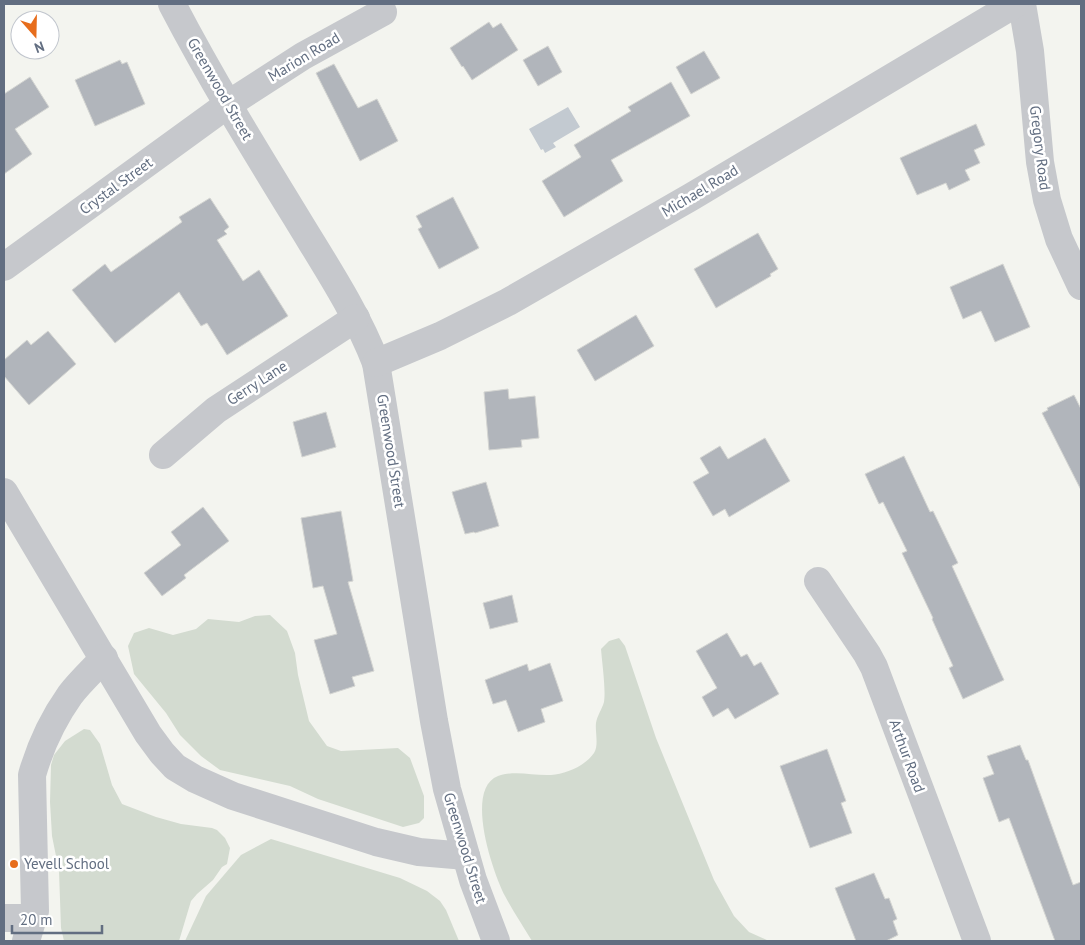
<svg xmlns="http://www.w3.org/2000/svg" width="1085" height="945" font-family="'PT Sans',sans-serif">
<rect width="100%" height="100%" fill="#f3f4ef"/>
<!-- green -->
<g fill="#d3dbd0">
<polygon points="270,615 287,631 295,653 298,675 309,721 327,746 341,751 398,748 410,758 424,796 424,818 419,823 403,827 318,799 290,786 220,770 201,756 180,735 166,713 134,674 128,646 134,633 149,628 173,635 196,629 208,619 239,622 255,616"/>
<path d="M619 638 625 646 656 738 714 880 734 916 749 932 769 941H532C523 926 513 911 505 896 493 873 464 789 498 776 516 770 533 776 551 775 566 774 585 766 594 753 599 745 595 732 596 723 597 716 602 709 604 702 606 690 602 662 601 649L609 641Z"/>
<polygon points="84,729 90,730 100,744 112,785 122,804 156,817 181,824 212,828 217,830 225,838 230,848 227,864 222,867 213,880 197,894 191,901 179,941 64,941 61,928 59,871 52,836 50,802 51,765 54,755 65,741"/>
<polygon points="271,839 400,878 427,891 440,901 446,910 459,941 185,941 206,896 241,855"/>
</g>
<!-- water -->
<polygon fill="#c3cad1" points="568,107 580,127 553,143 556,147 545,153 543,149 541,150 529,129"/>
<!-- building -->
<g fill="#b1b5bb" stroke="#d4d5d2">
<polygon points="489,22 493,28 501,23 518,50 472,80 463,66 462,67 450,48"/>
<polygon points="548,46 562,72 538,86 523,60"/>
<polygon points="704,51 720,78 691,94 676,67"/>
<polygon points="120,60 122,64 127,62 145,104 95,126 75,80"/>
<polygon points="334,64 358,108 377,99 398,141 360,161 316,73"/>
<polygon points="30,77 49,107 15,129 32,154 4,174 4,94"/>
<polygon points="671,82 690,116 611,160 623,181 564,217 542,181 581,157 574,145 631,111 628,107"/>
<polygon points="976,124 985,145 974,150 980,163 965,170 970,180 949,190 946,183 917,195 900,158"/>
<polygon points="453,197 479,248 439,269 418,229 422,227 416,216"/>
<polygon points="210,198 229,227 224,231 227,234 217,240 243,281 259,270 288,316 227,355 207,323 201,326 179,292 115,343 72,290 105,264 111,272 182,222 179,217"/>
<polygon points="758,233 778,269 770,274 771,276 716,308 694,269"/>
<polygon points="1003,264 1030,327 995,342 981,311 963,319 950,287"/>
<polygon points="636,315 654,346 595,381 577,350"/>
<polygon points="48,331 76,364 29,405 4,376 4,360 27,340 31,345"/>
<polygon points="508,389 509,399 535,396 539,438 521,440 522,447 489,450 484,392"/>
<polygon points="1074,395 1081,409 1081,490 1042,413 1048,410 1047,408"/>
<polygon points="326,412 336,447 302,457 293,422"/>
<polygon points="765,438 790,481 729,517 725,509 713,516 693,482 709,473 700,458 720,446 728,459"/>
<polygon points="904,456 930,512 933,511 958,563 952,566 1004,680 963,699 949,668 953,666 932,619 933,618 902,553 907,551 883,502 879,504 865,474"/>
<polygon points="486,482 499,526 475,533 474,532 465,534 452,492"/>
<polygon points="203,507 229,541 184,575 186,578 162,596 144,573 181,545 171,532"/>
<polygon points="341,511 353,581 348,582 374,671 352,677 355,686 330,694 314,640 337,634 323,586 313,588 301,518"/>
<polygon points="512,595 518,622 490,629 483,603"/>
<polygon points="727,633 741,657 747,654 754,666 761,662 779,694 735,719 728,708 713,717 702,697 717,688 696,651"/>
<polygon points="550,663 563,701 541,709 545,722 518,732 506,700 493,704 485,680 527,664 529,671"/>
<polygon points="1020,745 1026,760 1028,760 1073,885 1081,882 1081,941 1055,941 1009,818 999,822 983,778 994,774 987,756"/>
<polygon points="827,749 846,801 841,803 852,833 810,848 780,766"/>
<polygon points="874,873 885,899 889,898 897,919 893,921 898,935 886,941 856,941 835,888"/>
</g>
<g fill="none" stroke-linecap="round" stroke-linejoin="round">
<!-- minor -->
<g stroke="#c6c8cc" stroke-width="28">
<path d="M172 4C210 77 253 147 296 217 325 265 356 311 376 363L434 721 447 789 473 880 496 941"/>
<polyline points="1022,4 1030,51 1040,162 1047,200 1059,239 1081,286"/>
<polyline points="4,267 227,105 303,56 383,12"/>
<polyline points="376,363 440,336 508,302 691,197 1015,4"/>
<polyline points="163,455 216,410 356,318"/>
<polyline points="4,492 148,734 162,753 175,767 195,779 233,796 376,842 419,852 466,856"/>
<polyline points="818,581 867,654 874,667 977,941"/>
<polyline points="4,918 32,918"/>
<path d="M26 941 35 911 32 775C40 747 53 719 70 695 80 682 93 670 104 658"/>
</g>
</g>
<!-- markers -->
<circle fill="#e76d1c" stroke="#fff" stroke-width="2" cx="14" cy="864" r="5"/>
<g text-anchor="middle" stroke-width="5" stroke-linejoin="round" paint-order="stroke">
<!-- street labels -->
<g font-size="15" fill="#626e81" stroke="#fff">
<text transform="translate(304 57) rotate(-31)" y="5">Marion Road</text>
<text transform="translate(220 89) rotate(60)" y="5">Greenwood Street</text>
<text transform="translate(1040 148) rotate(83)" y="5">Gregory Road</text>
<text transform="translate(116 186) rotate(-36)" y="5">Crystal Street</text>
<text transform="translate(700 191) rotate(-31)" y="5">Michael Road</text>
<text transform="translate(257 383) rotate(-33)" y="5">Gerry Lane</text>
<text transform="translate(391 451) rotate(81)" y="5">Greenwood Street</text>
<text transform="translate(907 756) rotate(70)" y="5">Arthur Road</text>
<text transform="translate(465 848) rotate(73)" y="5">Greenwood Street</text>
</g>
<!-- poi labels -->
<g font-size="15" fill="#626e81" stroke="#fff" text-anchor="start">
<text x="24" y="869">Yevell School</text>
</g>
</g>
<!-- border -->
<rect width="1085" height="945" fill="none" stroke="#626e81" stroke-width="10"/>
<!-- north arrow -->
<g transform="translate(35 35) rotate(160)"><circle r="24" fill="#ffffff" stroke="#c0c5cd"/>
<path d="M0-4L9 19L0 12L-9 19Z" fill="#e76d1c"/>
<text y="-8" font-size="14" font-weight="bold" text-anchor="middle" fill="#626e81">N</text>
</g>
<!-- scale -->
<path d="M12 925v8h90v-8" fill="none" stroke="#626e81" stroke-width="2.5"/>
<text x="20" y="925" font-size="15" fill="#626e81" stroke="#ffffff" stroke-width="4" paint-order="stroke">20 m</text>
</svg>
